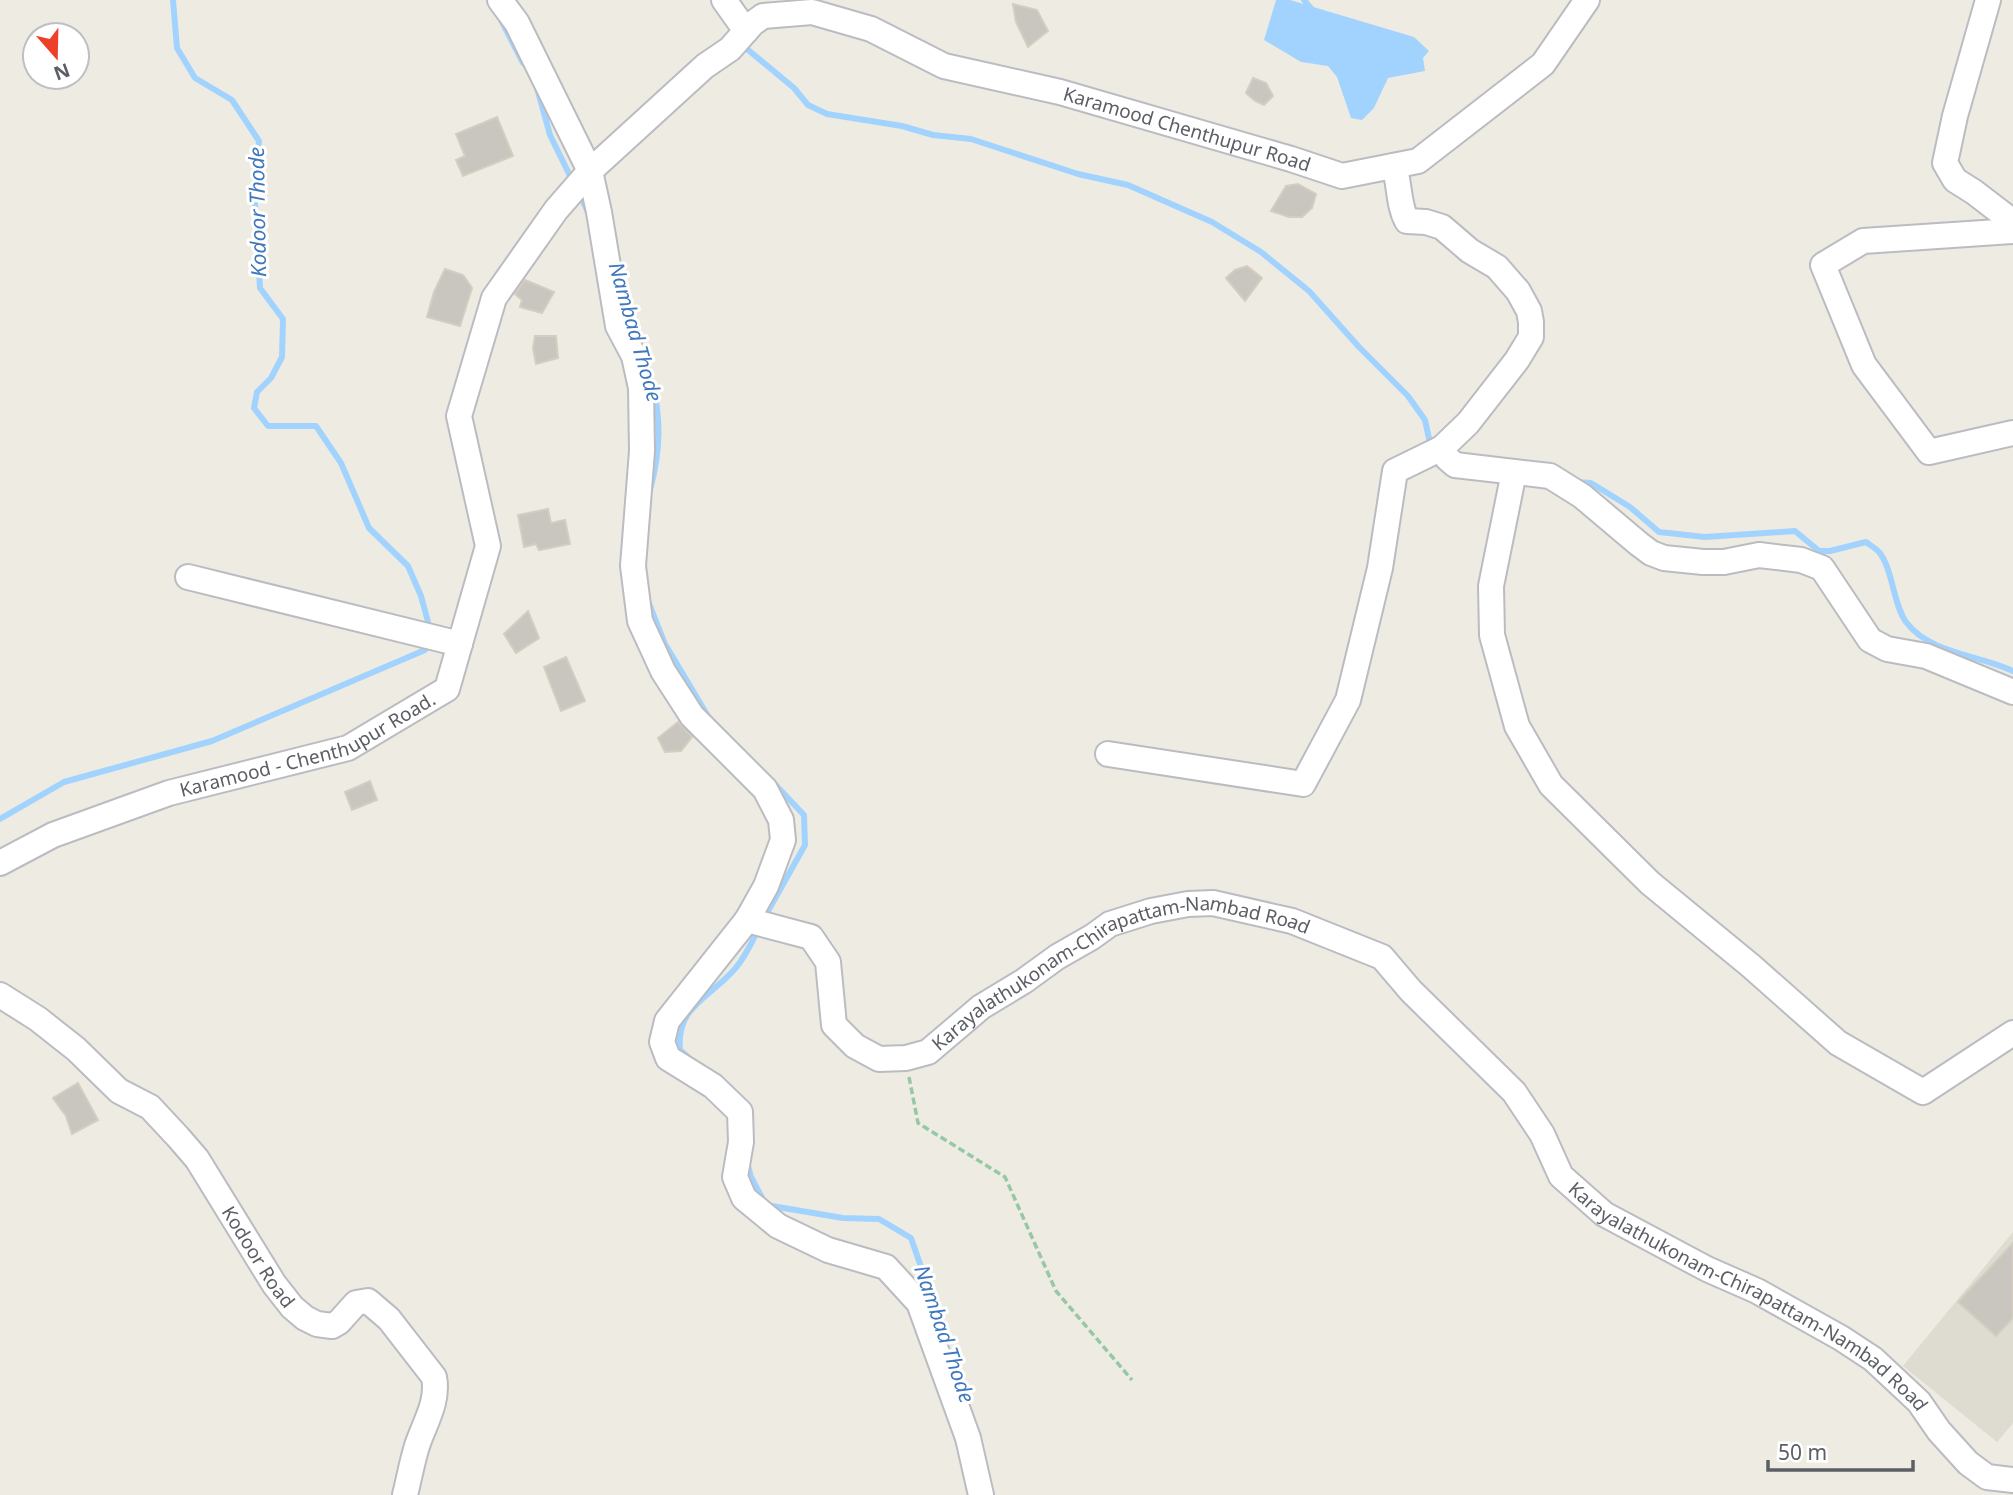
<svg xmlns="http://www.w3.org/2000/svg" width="2013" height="1495" font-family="'Noto Sans',sans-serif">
<rect width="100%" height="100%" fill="#eeece2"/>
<!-- education -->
<polygon fill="#dedbd1" points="2013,1232 2013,1423 1997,1442 1903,1366"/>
<!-- water -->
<polygon fill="#a2d3ff" points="1276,0 1290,0 1414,37 1429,51 1423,58 1425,71 1388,78 1374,108 1362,120 1351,118 1337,77 1328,66 1301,62 1264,40"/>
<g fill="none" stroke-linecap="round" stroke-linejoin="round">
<!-- stream -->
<g stroke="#a2d3ff" stroke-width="6">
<polyline points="173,0 177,48 195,78 232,100 259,141 254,188 260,288 283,319 282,357 271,378 257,392 254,408 268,426 316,426 341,463 369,528 408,566 421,596 428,622 427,629"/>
<polyline points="1304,0 1314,12"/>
<polyline points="501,20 523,63"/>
<polyline points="741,44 794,88 808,105 827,114 902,126 933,135 971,139 1078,174 1128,185 1212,222 1261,252 1309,291 1359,347 1408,396 1425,420 1431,448"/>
<polyline points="537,88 550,135 573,182"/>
<polyline points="578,192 588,212"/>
<polyline points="626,307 638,340"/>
<path d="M1576 482 1591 483 1630 507 1659 532 1705 537 1795 531 1819 551H1830L1866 542C1870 545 1875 548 1879 552 1893 569 1893 604 1906 622 1930 654 1980 655 2013 671"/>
<path d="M650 490C660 454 662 416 651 380"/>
<polyline points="648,601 665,644 709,718"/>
<polyline points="0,819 64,782 212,741 425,650 426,643"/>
<polyline points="763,920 805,845 804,815 771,780"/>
<path d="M688 1057 680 1050C676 1008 707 999 732 972 743 961 751 944 758 930"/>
<polyline points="747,1162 751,1177 766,1205 843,1218 879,1219 911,1238 926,1281 932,1305"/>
<polyline points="950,1357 961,1377 967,1403"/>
</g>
</g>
<!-- building -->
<g fill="#c9c6c0" stroke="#d3cec1" stroke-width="2">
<polygon points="1013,4 1037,10 1048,31 1028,47 1016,22"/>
<polygon points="1253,78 1266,83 1273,96 1264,105 1255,101 1246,93"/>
<polygon points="497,117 513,156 463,176 456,160 465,156 456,134"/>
<polygon points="1298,184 1316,194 1312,208 1302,217 1289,217 1271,211 1286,186"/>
<polygon points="1247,266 1262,278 1245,301 1226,278 1235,270"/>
<polygon points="445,269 463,275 472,288 460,326 427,317 434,292"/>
<polygon points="525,280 554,292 542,313 520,307 522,300 515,294"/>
<polygon points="535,336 556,336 558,358 536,364 533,348"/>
<polygon points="548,509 551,523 565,520 570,544 539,550 536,544 524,547 518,515"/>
<polygon points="528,611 539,638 516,653 504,634"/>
<polygon points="566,657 585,701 561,711 544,667"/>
<polygon points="678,722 692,737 681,751 665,752 658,738"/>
<polygon points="370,781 377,800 352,810 345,792"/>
<polygon points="78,1083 98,1120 72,1134 66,1116 53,1098"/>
<polygon points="2013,1243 2013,1318 1996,1336 1958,1302"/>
</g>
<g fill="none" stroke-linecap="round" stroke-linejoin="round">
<defs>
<g id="minor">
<polyline points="500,0 517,23 590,171 599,212 618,326 634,356 641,388 642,451 633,566 640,621 663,671 692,716 765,789 781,820 783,840 766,886 747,920 667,1021 662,1042 668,1058 713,1086 740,1112 741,1142 735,1177 744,1198 778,1226 828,1250 886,1267 919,1303 968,1438 981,1495"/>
<polyline points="724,0 746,31"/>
<polyline points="1988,0 1955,116 1945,163 1955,180 1974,192 2013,222"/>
<path d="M1394 166C1400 184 1398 205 1407 221L1426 222 1442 227 1470 251 1497 267 1518 291 1529 311 1531 322V337L1517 360 1468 423 1442 448 1447 458 1455 465 1550 476 1582 496 1639 544 1651 553 1664 558 1703 562H1724L1759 555 1801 560 1822 568 1870 640 1887 649 1926 656 2013 692"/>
<polyline points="2013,231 1863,241 1823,265 1864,365 1929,452 2013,433"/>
<polyline points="1514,472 1491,586 1492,635 1517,726 1551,785 1650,883 1751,966 1838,1043 1923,1092 2013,1033"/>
<polyline points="188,577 460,644"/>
<polyline points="1108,754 1303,784 1348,700 1380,568 1395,471 1442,448"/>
<path id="s1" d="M0 863 53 835 169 793 348 748 447 689 488 546 459 416 494 298 556 210 590 171 705 66 730 49 752 24 763 16 812 12 871 29 944 66 1060 92 1291 159 1342 176 1418 161 1543 64 1587 0"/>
<path id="s2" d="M747 920 811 937 828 962 834 1025 855 1046 879 1059 906 1058 928 1052 981 1007 1024 981 1057 957 1092 937 1110 924 1151 911 1188 904 1213 903 1292 921 1382 957 1411 991 1514 1092 1542 1134 1561 1176 1604 1214 1707 1269 1757 1291 1841 1338 1873 1359 1919 1402 1939 1431 1968 1463 1987 1477 2013 1480"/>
<path id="s3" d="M0 995 38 1019 76 1049 119 1091 150 1107 178 1137 197 1159 274 1284 292 1307 305 1318 317 1324 332 1326 339 1322 356 1303 368 1301 389 1319 434 1377C439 1402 424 1424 417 1446 412 1462 409 1479 405 1495"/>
</g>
</defs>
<!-- minor casing -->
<use href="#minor" stroke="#babcc2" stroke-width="28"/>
<!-- path -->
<polyline stroke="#97c8a6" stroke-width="3.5" stroke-dasharray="7 3.5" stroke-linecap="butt" points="909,1077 918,1123 1005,1177 1056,1291 1132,1380"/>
<!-- minor -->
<use href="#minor" stroke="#fff" stroke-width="24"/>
</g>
<g text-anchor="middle" stroke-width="6" stroke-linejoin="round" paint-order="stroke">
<!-- street labels -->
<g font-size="19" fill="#5b5e64" stroke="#fff">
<text dy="7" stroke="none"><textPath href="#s1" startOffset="1724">Karamood Chenthupur Road</textPath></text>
<text dy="7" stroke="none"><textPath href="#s1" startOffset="331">Karamood - Chenthupur Road.</textPath></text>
<text dy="7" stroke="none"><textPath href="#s2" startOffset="485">Karayalathukonam-Chirapattam-Nambad Road</textPath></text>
<text dy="7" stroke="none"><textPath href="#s3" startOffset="374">Kodoor Road</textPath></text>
<text dy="7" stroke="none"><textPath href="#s2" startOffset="1283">Karayalathukonam-Chirapattam-Nambad Road</textPath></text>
</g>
<!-- water labels -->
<g font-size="21" font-style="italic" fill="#3f78bd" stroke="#fff">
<text transform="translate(258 212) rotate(-91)" y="7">Kodoor Thode</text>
<text transform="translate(635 332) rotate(74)" y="7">Nambad Thode</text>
<text transform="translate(944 1334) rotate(71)" y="7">Nambad Thode</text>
</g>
</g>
<!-- north arrow -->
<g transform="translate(56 56) rotate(160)"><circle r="33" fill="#ffffff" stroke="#bdbfc1" stroke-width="2"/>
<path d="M0-5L12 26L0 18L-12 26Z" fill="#ee3f29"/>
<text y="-10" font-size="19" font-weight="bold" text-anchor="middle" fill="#5b5e64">N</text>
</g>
<!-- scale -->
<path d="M1768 1460v10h145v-10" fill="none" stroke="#5b5e64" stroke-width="3.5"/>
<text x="1778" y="1460" font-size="21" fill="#5b5e64" stroke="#ffffff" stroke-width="5" paint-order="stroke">50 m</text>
</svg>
